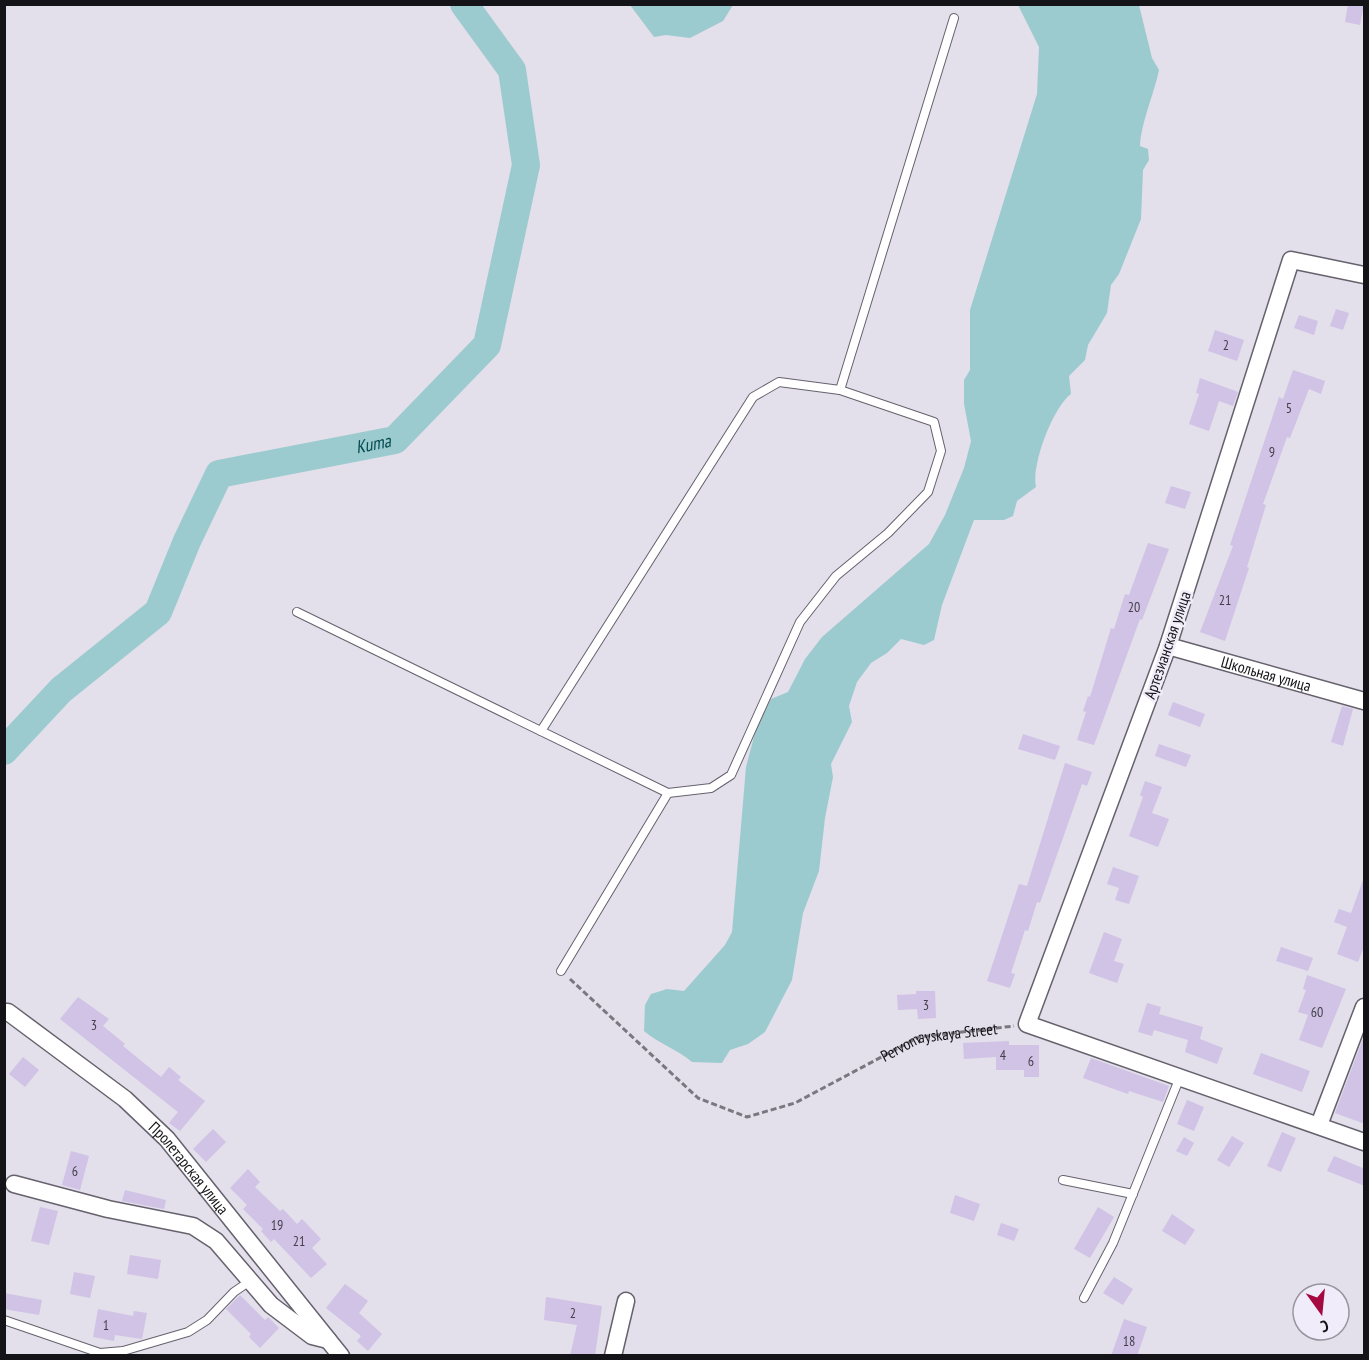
<svg xmlns="http://www.w3.org/2000/svg" width="1369" height="1360" font-family="'PT Sans Narrow',sans-serif">
<rect width="100%" height="100%" fill="#e3dfeb"/>
<!-- water -->
<g fill="#9ccbcf">
<polygon points="630,5 630,4 733,5 723,21 690,38 666,35 654,37"/>
<path d="M1018 5H1139L1152 58 1159 70C1154 94 1141 123 1140 146L1148 149 1149 160 1143 170 1141 219 1119 274 1111 285 1107 313 1088 345 1085 360 1069 376 1071 394C1053 407 1031 465 1036 487L1017 501 1013 516 1004 520H974L942 605 934 640 924 645 901 639 887 653 871 663 857 682 849 706 852 722 831 764 833 777 825 818 819 871 803 913 792 980 765 1032 748 1044 730 1050 722 1063 692 1062C677 1049 659 1044 644 1031L645 1005 651 994 667 989 684 991 725 945 732 932 746 767 756 729 771 699 788 692 805 659 822 637 929 544 945 515 964 468 971 441 964 404V380L970 370V310L1037 94 1039 47Z"/>
</g>
<g fill="none" stroke-linecap="round" stroke-linejoin="round">
<!-- river -->
<path stroke="#9ccbcf" stroke-width="28" id="s1" d="M4 751 61 690 158 612 187 541 219 474 395 440 487 345 526 165 512 70 464 4"/>
</g>
<!-- building -->
<g fill="#d0c3e5">
<polygon points="1348,4 1364,4 1360,25 1345,22"/>
<polygon points="1336,309 1349,313 1343,330 1330,326"/>
<polygon points="1299,315 1318,321 1314,335 1294,328"/>
<polygon points="1215,330 1244,340 1237,361 1208,351"/>
<polygon points="1293,370 1325,381 1321,394 1309,389 1290,438 1287,437 1263,504 1266,505 1247,567 1249,568 1225,641 1200,632 1233,546 1230,545 1279,397 1283,399"/>
<polygon points="1200,378 1238,392 1233,406 1219,401 1209,431 1189,424 1199,394 1196,393"/>
<polygon points="1171,486 1191,492 1185,509 1165,503"/>
<polygon points="1148,543 1169,549 1142,620 1140,619 1094,745 1077,740 1086,712 1083,711 1088,696 1090,697 1111,628 1114,629 1125,594 1129,595"/>
<polygon points="1173,702 1205,714 1200,727 1168,715"/>
<polygon points="1342,706 1353,709 1343,746 1331,742"/>
<polygon points="1023,734 1060,746 1055,760 1018,749"/>
<polygon points="1159,744 1191,755 1186,767 1155,756"/>
<polygon points="1065,763 1092,772 1087,786 1082,784 1040,903 1037,902 1028,931 1025,930 1011,973 1015,974 1010,988 987,981 1019,884 1027,886"/>
<polygon points="1145,781 1162,787 1152,813 1169,819 1158,847 1129,836 1143,797 1140,795"/>
<polygon points="1113,867 1139,876 1129,904 1115,900 1119,888 1107,884"/>
<polygon points="1363,880 1365,944 1358,962 1337,954 1347,927 1334,922 1339,909 1351,913"/>
<polygon points="1104,932 1122,939 1114,961 1124,964 1117,983 1089,973"/>
<polygon points="1281,947 1313,958 1308,971 1276,961"/>
<polygon points="1307,975 1346,989 1322,1048 1299,1040 1308,1015 1298,1012 1306,990 1303,989"/>
<polygon points="916,991 935,991 936,1018 918,1019 917,1009 898,1010 897,995 916,994"/>
<polygon points="78,997 109,1019 103,1026 125,1044 123,1046 161,1077 169,1067 181,1077 178,1080 205,1101 180,1131 169,1123 178,1112 60,1019"/>
<polygon points="1147,1003 1161,1007 1159,1014 1203,1027 1200,1039 1223,1048 1217,1064 1185,1052 1188,1040 1154,1030 1152,1036 1138,1032"/>
<polygon points="1364,1036 1365,1036 1365,1124 1335,1113"/>
<polygon points="1009,1041 1009,1045 1039,1045 1039,1077 1024,1077 1024,1070 996,1070 996,1057 964,1059 963,1043"/>
<polygon points="1261,1053 1310,1071 1302,1092 1253,1074"/>
<polygon points="23,1057 39,1070 25,1087 9,1074"/>
<polygon points="1091,1058 1169,1086 1163,1102 1129,1091 1128,1094 1083,1078"/>
<polygon points="1187,1100 1204,1107 1194,1131 1177,1124"/>
<polygon points="213,1129 226,1142 206,1162 193,1149"/>
<polygon points="1282,1132 1296,1138 1281,1172 1267,1166"/>
<polygon points="1232,1136 1244,1143 1229,1167 1217,1160"/>
<polygon points="1184,1137 1194,1143 1187,1156 1176,1151"/>
<polygon points="71,1151 89,1156 80,1190 62,1185"/>
<polygon points="1334,1156 1365,1169 1365,1186 1327,1171"/>
<polygon points="248,1169 260,1182 255,1187 280,1211 283,1209 297,1224 302,1219 321,1239 312,1248 327,1264 311,1278 274,1239 271,1242 261,1231 263,1229 243,1209 247,1205 230,1188"/>
<polygon points="125,1190 166,1200 164,1209 122,1201"/>
<polygon points="955,1195 980,1204 974,1221 950,1213"/>
<polygon points="40,1207 58,1211 49,1245 31,1241"/>
<polygon points="1098,1207 1114,1217 1090,1258 1074,1249"/>
<polygon points="1172,1214 1195,1230 1185,1245 1162,1231"/>
<polygon points="1001,1223 1019,1229 1014,1241 997,1235"/>
<polygon points="130,1255 161,1260 158,1279 127,1274"/>
<polygon points="74,1272 95,1276 90,1298 70,1294"/>
<polygon points="1114,1277 1133,1289 1123,1305 1103,1293"/>
<polygon points="345,1284 368,1301 359,1313 382,1334 368,1351 357,1341 361,1336 326,1308"/>
<polygon points="4,1293 42,1300 39,1315 4,1309"/>
<polygon points="240,1295 265,1320 268,1317 279,1328 260,1348 249,1337 251,1334 226,1309"/>
<polygon points="546,1297 602,1306 595,1356 570,1356 577,1325 544,1320"/>
<polygon points="98,1309 133,1316 134,1311 147,1313 142,1339 115,1335 114,1341 93,1337"/>
<polygon points="1124,1319 1147,1327 1137,1356 1111,1356"/>
</g>
<g fill="none" stroke-linecap="round" stroke-linejoin="round">
<defs>
<g id="service">
<polyline points="840,390 954,18"/>
<polyline points="297,612 668,793 561,971"/>
<polyline points="541,731 753,397 779,382 840,390 934,422 941,451 928,492 888,533 836,576 800,622 731,775 711,788 668,793"/>
<polyline points="1063,1180 1133,1194"/>
<polyline points="1084,1298 1113,1243 1180,1077"/>
<polyline points="4,1320 100,1353 123,1351 188,1332 207,1320 234,1292 250,1281"/>
</g>
<g id="minor">
<polyline points="1364,275 1291,260 1168,646 1027,1024 1364,1142"/>
<path id="s3" d="M1168 646 1364 701"/>
<path id="s4" d="M4 1012H8L125 1099 167 1139 341 1356"/>
<polyline points="1319,1125 1364,1007"/>
<polyline points="14,1184 108,1209 193,1226 216,1241 271,1305 312,1336 328,1340"/>
<polyline points="613,1356 626,1301"/>
</g>
</defs>
<!-- service casing -->
<use href="#service" stroke="#66626d" stroke-width="10"/>
<!-- minor casing -->
<use href="#minor" stroke="#66626d" stroke-width="19"/>
<!-- path -->
<path stroke="#7a777f" stroke-width="3" stroke-dasharray="6 3" stroke-linecap="butt" id="s2" d="M570 979 698 1098 747 1117 795 1103 919 1037 1014 1026"/>
<!-- service -->
<use href="#service" stroke="#fff" stroke-width="8"/>
<!-- minor -->
<use href="#minor" stroke="#fff" stroke-width="16"/>
</g>
<g text-anchor="middle" stroke-width="5" stroke-linejoin="round" paint-order="stroke">
<!-- number labels -->
<g font-size="14" fill="#433f4a">
<text x="1226" y="350">2</text>
<text x="1289" y="413">5</text>
<text x="1272" y="457">9</text>
<text x="1225" y="605">21</text>
<text x="1134" y="612">20</text>
<text x="926" y="1010">3</text>
<text x="1317" y="1017">60</text>
<text x="94" y="1030">3</text>
<text x="1003" y="1060">4</text>
<text x="1031" y="1066">6</text>
<text x="75" y="1176">6</text>
<text x="277" y="1230">19</text>
<text x="299" y="1246">21</text>
<text x="573" y="1318">2</text>
<text x="106" y="1330">1</text>
<text x="1129" y="1346">18</text>
</g>
<!-- street labels -->
<g font-size="16" fill="#141317" stroke="#f1ecf9">
<text transform="translate(1167 645) rotate(-71)" y="6">Артезианская улица</text>
<text dy="6" stroke="none"><textPath href="#s3" startOffset="102">Школьная улица</textPath></text>
<text dy="6" stroke="none"><textPath href="#s2" startOffset="436">Pervomayskaya Street</textPath></text>
<text dy="6" stroke="none"><textPath href="#s4" startOffset="244">Пролетарская улица</textPath></text>
</g>
<!-- water labels -->
<g font-size="18" font-style="italic" fill="#024b50" stroke="#f1ecf9">
<text dy="6" stroke="none"><textPath href="#s1" startOffset="516">Kuma</textPath></text>
</g>
</g>
<!-- border -->
<rect width="1369" height="1360" fill="none" stroke="#141317" stroke-width="12"/>
<!-- north arrow -->
<g transform="translate(1321 1312) rotate(165)"><circle r="28" fill="#f1ecf9" stroke="#99959f" stroke-width="1.5"/>
<path d="M0-4.5L10 22L0 15L-10 22Z" fill="#a40940"/>
<text y="-9" font-size="16" font-weight="bold" text-anchor="middle" fill="#141317">С</text>
</g>
</svg>
